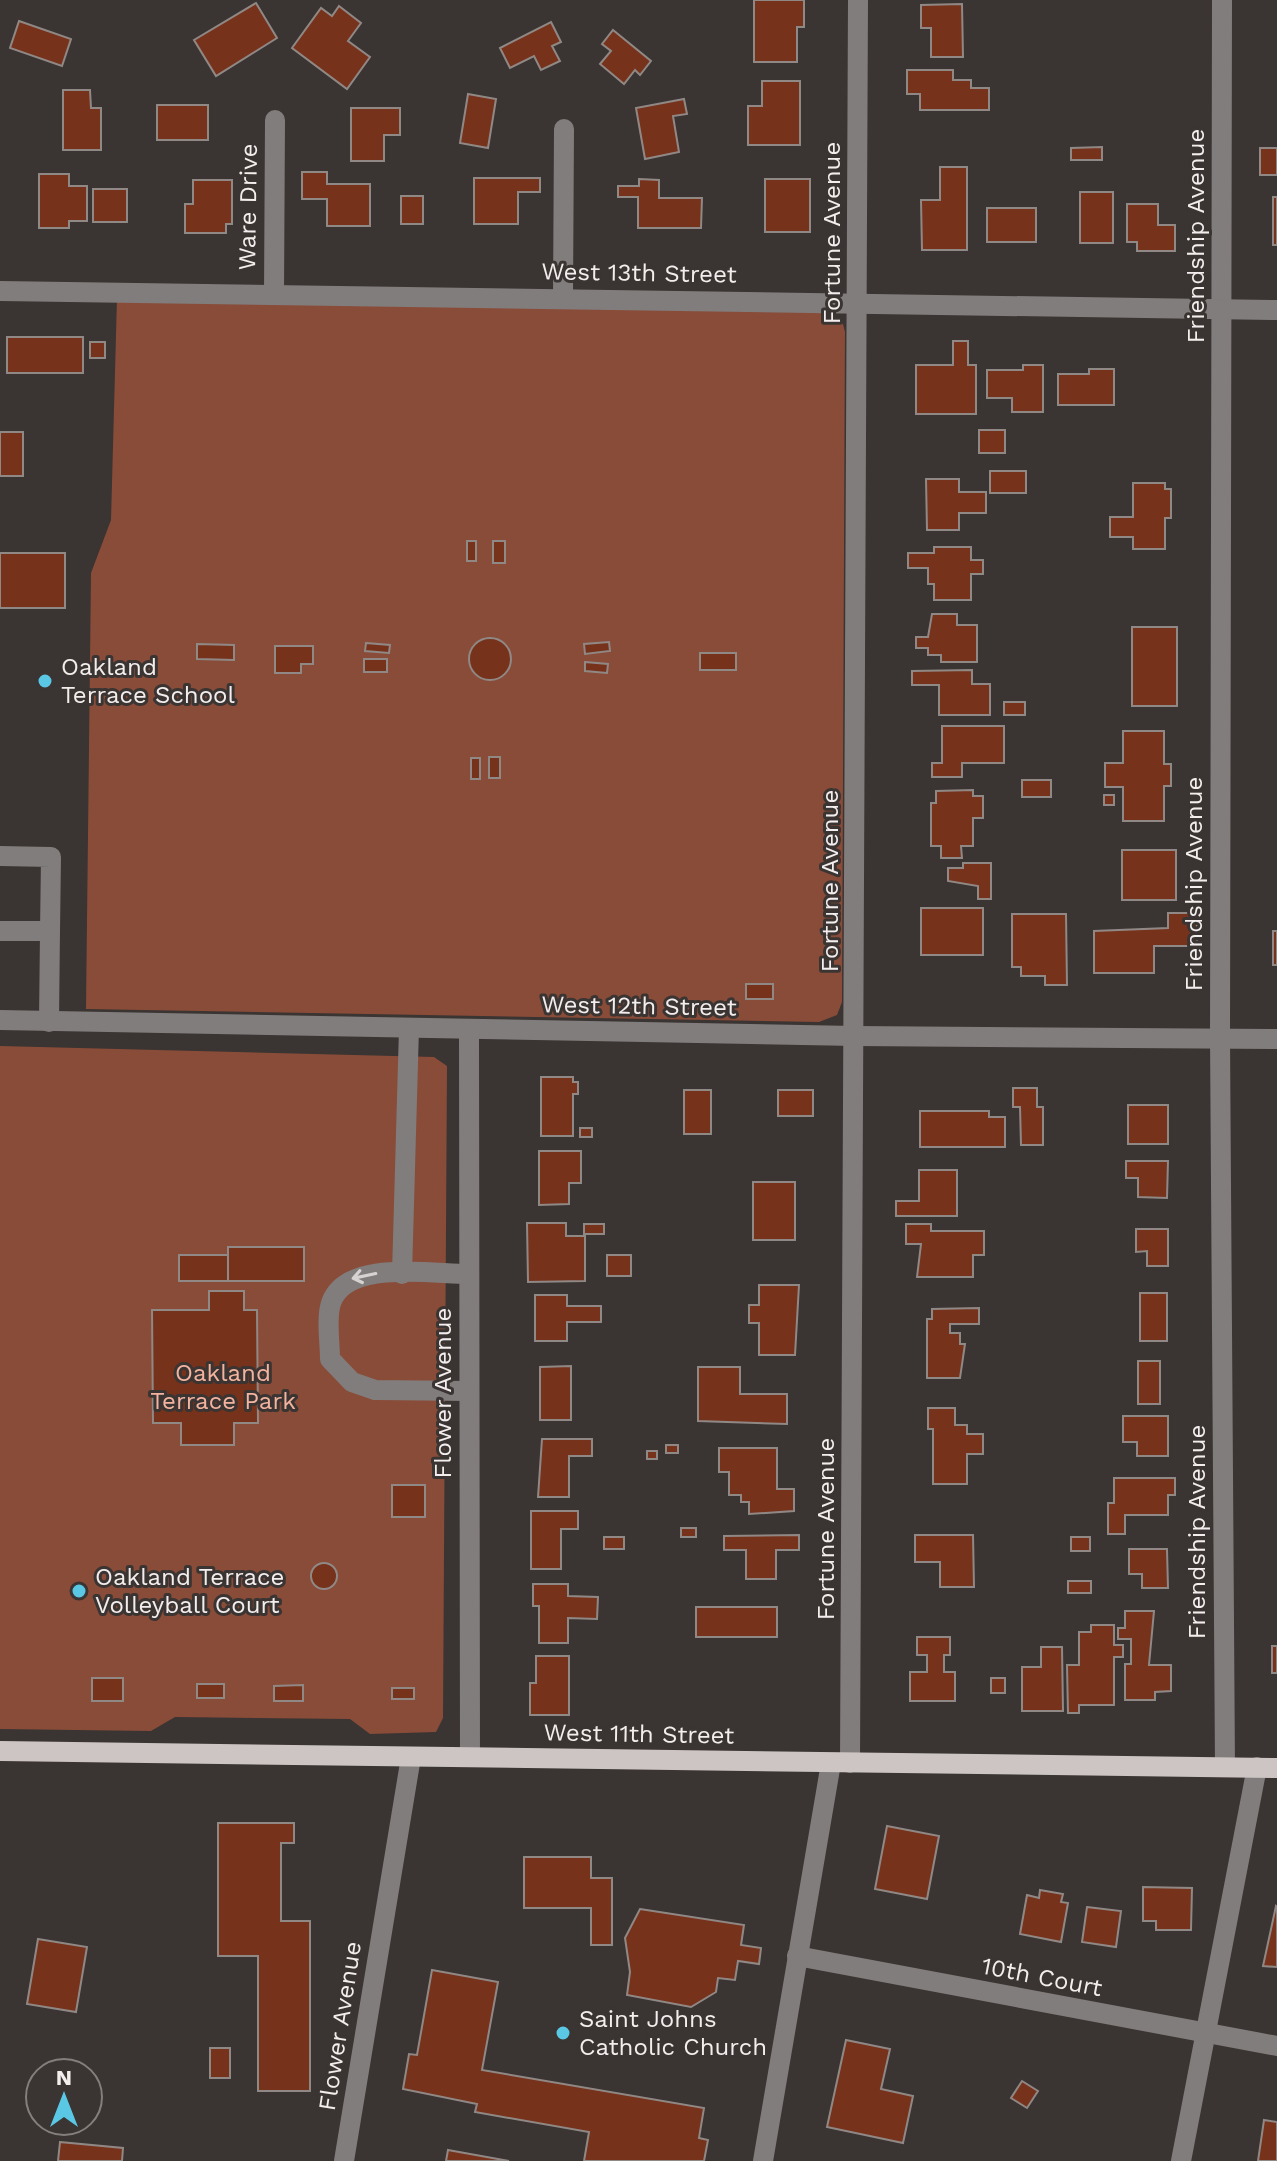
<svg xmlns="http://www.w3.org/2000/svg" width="1277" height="2161" font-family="'Work Sans',sans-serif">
<rect width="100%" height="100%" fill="#3a3432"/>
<!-- green -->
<g fill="#894c39">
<polygon points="117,298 828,312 843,324 845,332 842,1002 837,1015 819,1022 86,1009 91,573 111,520"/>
<polygon points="0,1046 434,1057 447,1066 443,1718 436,1732 370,1734 350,1719 175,1717 151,1731 0,1729"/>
</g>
<!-- building -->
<g fill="#77321c" stroke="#908885" stroke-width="2">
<polygon points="754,0 804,0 804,27 797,27 797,62 754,62"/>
<polygon points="256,3 277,38 216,76 194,40"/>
<polygon points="962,4 963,57 931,57 931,28 921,28 921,5"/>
<polygon points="339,6 361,23 348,41 370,57 347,89 292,48 321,8 332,16"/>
<polygon points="19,21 71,39 62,66 10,48"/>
<polygon points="551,22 561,42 552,46 560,61 541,70 534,56 510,68 500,48"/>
<polygon points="613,30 651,61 640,75 635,70 624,84 600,64 611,51 602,44"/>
<polygon points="907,70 953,70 953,80 971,80 971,88 989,88 989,110 920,110 920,94 907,94"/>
<polygon points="762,81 800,81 800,145 748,145 748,106 762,106"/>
<polygon points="63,90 90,90 91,108 101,108 101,150 63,150"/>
<polygon points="468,94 496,99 488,148 460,143"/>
<polygon points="684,99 687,114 673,116 679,152 645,159 636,108"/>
<rect x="157" y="105" width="51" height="35"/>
<polygon points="351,108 400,108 400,135 384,135 384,161 351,161"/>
<polygon points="1102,147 1102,160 1071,160 1071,148"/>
<rect x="1260" y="148" width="17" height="27"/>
<polygon points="940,167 967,167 967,250 922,250 921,200 940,200"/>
<polygon points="302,172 327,172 327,184 370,184 370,226 327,226 327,199 302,199"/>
<polygon points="39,174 69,174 69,186 87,186 87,221 69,221 69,228 39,228"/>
<polygon points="474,178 540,178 540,192 518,192 518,224 474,224"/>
<polygon points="639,179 659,180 659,198 702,198 701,228 638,228 638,197 618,197 618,186 639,186"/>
<rect x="765" y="179" width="45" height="53"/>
<polygon points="193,180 232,180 232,224 226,224 226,233 185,233 185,204 193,204"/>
<rect x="93" y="189" width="34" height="33"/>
<rect x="1080" y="192" width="33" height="51"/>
<rect x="401" y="196" width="22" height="28"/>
<rect x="1273" y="197" width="4" height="48"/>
<polygon points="1127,204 1158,204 1158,225 1175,225 1175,251 1137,251 1137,242 1127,242"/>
<rect x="987" y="208" width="49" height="34"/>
<rect x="7" y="337" width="76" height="36"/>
<polygon points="953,341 968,341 968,365 976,365 976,414 916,414 916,365 953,365"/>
<rect x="90" y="342" width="15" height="16"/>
<polygon points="1023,365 1043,365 1043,412 1012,412 1012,398 987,398 987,370 1023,370"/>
<polygon points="1089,369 1114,369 1114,405 1058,405 1058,374 1089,374"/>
<rect x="979" y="430" width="26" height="23"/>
<rect x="0" y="432" width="23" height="44"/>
<rect x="990" y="471" width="36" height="22"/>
<polygon points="926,479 959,479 959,492 986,492 986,513 959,513 959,530 927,530"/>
<polygon points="1133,483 1165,483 1165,489 1171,489 1171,518 1165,518 1165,549 1133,549 1133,537 1110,537 1110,517 1133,517"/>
<rect x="467" y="541" width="9" height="20"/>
<rect x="493" y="541" width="12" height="22"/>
<polygon points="934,547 971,547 971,560 983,560 983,574 971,574 971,600 934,600 934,584 928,584 928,568 908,568 908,553 934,553"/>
<rect x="0" y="553" width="65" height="55"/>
<polygon points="932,614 957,614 957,625 977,625 977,662 941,662 941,655 928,655 928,648 916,648 916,637 928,637"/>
<rect x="1132" y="627" width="45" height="79"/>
<circle cx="490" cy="659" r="21"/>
<polygon points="609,642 610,651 585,654 584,644"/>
<polygon points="366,643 390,645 389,653 365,651"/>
<polygon points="197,644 234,645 234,660 197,659"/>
<polygon points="275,646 313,646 313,664 301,664 301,673 275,673"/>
<rect x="700" y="653" width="36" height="17"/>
<rect x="364" y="659" width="23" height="13"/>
<polygon points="585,662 608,664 607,673 585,671"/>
<polygon points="972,670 972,684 990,684 990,715 939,715 939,685 912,685 912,671"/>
<rect x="1004" y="702" width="21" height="13"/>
<polygon points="942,726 1004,726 1004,763 962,763 962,777 932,777 932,763 942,763"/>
<polygon points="1123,731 1164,731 1164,764 1171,764 1171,786 1164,786 1164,821 1123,821 1123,787 1105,787 1105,763 1123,763"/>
<rect x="489" y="757" width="11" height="21"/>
<rect x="471" y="758" width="9" height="21"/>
<rect x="1022" y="780" width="29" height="17"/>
<polygon points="973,790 973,796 983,796 983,818 973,818 973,846 961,846 962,858 941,858 941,846 931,846 931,803 936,803 936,791"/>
<rect x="1104" y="795" width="10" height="10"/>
<rect x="1122" y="850" width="54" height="50"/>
<polygon points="963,863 991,863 991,899 978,899 978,886 948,881 948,868 963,868"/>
<rect x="921" y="908" width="62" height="47"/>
<polygon points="1168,913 1197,913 1197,946 1154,946 1154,973 1094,973 1094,931 1168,928"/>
<polygon points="1012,914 1066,914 1067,985 1045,985 1045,976 1021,976 1021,967 1012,967"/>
<rect x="1273" y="931" width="4" height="34"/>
<rect x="746" y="984" width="27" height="15"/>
<polygon points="541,1077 573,1077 573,1082 578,1082 578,1094 573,1094 573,1136 541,1136"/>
<polygon points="1013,1088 1037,1088 1037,1107 1043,1107 1043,1145 1021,1145 1020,1107 1013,1107"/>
<rect x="684" y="1090" width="27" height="44"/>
<rect x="778" y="1090" width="35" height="26"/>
<rect x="1128" y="1105" width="40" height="39"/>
<polygon points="920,1111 989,1111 989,1117 1005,1117 1005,1147 920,1147"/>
<rect x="580" y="1128" width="12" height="9"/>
<polygon points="539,1151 581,1151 581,1183 569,1183 569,1204 539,1205"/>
<polygon points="1126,1161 1168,1161 1167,1198 1138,1197 1138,1178 1126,1178"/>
<polygon points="919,1170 957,1170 957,1216 896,1216 896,1201 919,1201"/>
<rect x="753" y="1182" width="42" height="58"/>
<polygon points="527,1223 566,1223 566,1236 585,1236 585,1281 528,1282"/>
<rect x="584" y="1224" width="20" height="10"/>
<polygon points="906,1224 931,1224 931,1231 984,1231 984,1255 973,1255 973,1277 917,1277 921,1244 906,1244"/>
<polygon points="1136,1229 1168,1229 1168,1266 1147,1266 1147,1251 1136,1252"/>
<rect x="228" y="1247" width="76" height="34"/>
<rect x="179" y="1255" width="49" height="26"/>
<rect x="607" y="1255" width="24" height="21"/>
<polygon points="759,1285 799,1285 795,1355 759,1355 759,1323 749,1323 749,1305 759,1305"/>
<polygon points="209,1291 244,1291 244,1310 257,1310 258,1423 234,1423 234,1445 181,1445 181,1423 153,1423 152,1310 209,1310"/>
<rect x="1140" y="1293" width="27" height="48"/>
<polygon points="535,1295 567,1295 567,1306 601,1306 601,1322 567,1322 567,1341 535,1341"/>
<polygon points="979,1308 979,1324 950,1324 950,1333 960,1333 960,1344 965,1344 960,1378 927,1378 927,1319 932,1319 932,1309"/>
<rect x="1138" y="1361" width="22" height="43"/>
<polygon points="571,1366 571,1420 540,1420 540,1367"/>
<polygon points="698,1367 740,1367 740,1394 787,1394 787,1424 698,1421"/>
<polygon points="928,1408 955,1408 955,1425 967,1425 967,1434 983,1434 983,1454 967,1454 967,1484 933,1484 933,1429 928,1429"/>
<polygon points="1123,1416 1168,1416 1168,1456 1137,1456 1137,1442 1123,1442"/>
<polygon points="542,1439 592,1439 592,1456 569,1456 569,1497 538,1497"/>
<rect x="666" y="1445" width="12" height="8"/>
<polygon points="719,1448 777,1448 777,1489 794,1489 794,1511 749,1514 749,1502 741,1502 741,1495 729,1495 729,1472 719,1472"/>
<rect x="647" y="1451" width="10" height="8"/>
<polygon points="1114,1478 1175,1478 1175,1495 1168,1495 1168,1515 1125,1515 1125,1534 1108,1534 1108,1503 1114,1503"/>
<rect x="392" y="1485" width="33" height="32"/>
<polygon points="531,1511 578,1511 578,1529 561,1529 561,1569 531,1569"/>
<rect x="681" y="1528" width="15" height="9"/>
<polygon points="799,1535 799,1550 776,1550 776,1579 746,1579 746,1550 724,1550 724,1536"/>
<polygon points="915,1535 973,1535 974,1587 940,1587 940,1562 915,1562"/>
<rect x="604" y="1537" width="20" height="12"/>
<rect x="1071" y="1537" width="19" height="14"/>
<polygon points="1129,1549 1167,1549 1168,1588 1142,1588 1142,1574 1129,1574"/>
<circle cx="324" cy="1576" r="13"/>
<rect x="1068" y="1581" width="23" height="12"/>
<polygon points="533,1584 568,1584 568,1596 598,1597 597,1619 568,1618 568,1643 539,1643 539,1606 533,1606"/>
<rect x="696" y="1607" width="81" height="30"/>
<polygon points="1125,1611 1154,1611 1149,1665 1171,1665 1171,1691 1155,1692 1155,1700 1125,1700 1125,1664 1131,1664 1131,1639 1118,1639 1118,1628 1125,1628"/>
<polygon points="1091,1625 1114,1625 1114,1645 1123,1645 1123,1657 1114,1657 1114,1705 1079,1705 1079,1713 1068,1713 1067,1665 1079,1665 1079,1632 1091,1632"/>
<polygon points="917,1637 950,1637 950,1655 944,1655 944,1672 955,1672 955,1701 910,1701 910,1672 927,1672 927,1655 917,1655"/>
<rect x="1272" y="1646" width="5" height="27"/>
<polygon points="1041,1647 1062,1647 1063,1711 1022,1711 1022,1667 1041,1667"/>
<polygon points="536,1656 569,1656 569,1715 530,1715 530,1683 536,1683"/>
<rect x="92" y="1678" width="31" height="23"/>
<rect x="991" y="1678" width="14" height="15"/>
<rect x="197" y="1684" width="27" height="14"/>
<polygon points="303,1685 303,1701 274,1701 274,1686"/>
<rect x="392" y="1688" width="22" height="11"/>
<polygon points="218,1823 294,1823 294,1843 281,1843 281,1921 310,1921 310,2091 258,2091 258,1956 218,1956"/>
<polygon points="887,1826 939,1836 927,1899 875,1889"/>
<polygon points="524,1857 591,1857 591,1878 612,1878 612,1945 591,1945 591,1908 524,1908"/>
<polygon points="1143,1887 1192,1888 1191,1930 1156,1930 1156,1921 1143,1921"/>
<polygon points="1040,1890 1063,1894 1061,1902 1068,1903 1061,1942 1020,1934 1027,1895 1039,1898"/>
<polygon points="1276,1906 1277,1907 1277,1967 1263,1966"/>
<polygon points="1087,1907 1121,1911 1116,1947 1082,1942"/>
<polygon points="640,1909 744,1925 741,1945 761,1948 759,1964 738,1961 735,1980 718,1978 716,1992 691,2007 627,1995 630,1972 625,1938"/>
<polygon points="38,1939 87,1947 76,2012 27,2004"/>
<polygon points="432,1970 498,1982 482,2070 704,2108 699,2138 708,2140 704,2161 584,2161 589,2132 475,2112 477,2104 403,2089 409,2054 417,2055"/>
<polygon points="846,2040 890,2049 881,2089 913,2096 903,2143 827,2127"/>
<rect x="210" y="2048" width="20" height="30"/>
<polygon points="1022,2081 1038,2091 1027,2108 1011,2098"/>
<polygon points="1264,2120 1277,2122 1277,2161 1258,2161"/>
<polygon points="60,2142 123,2148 122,2161 58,2161"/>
<polygon points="448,2150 509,2161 446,2161"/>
</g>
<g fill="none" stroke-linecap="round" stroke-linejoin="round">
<!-- minor -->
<g stroke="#817d7c" stroke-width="20">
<polyline points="1222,0 1220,1038 1225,1767"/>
<polyline points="0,291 1277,310"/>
<polyline points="274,294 275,120"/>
<polyline points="563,296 564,129"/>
<polyline points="0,856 51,857 50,931"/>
<polyline points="0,931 50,931 49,1022"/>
<polyline points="0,1020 855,1036 1277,1039"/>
<polyline points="469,1030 470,1757"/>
<polyline points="402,1274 409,1028"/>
<path d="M469 1274C430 1274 346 1259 331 1303 326 1318 330 1343 330 1359L352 1382 375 1390 469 1391"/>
<polyline points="850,1763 858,0"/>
<polyline points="797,1956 1277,2046"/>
<polyline points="344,2161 411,1757"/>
<polyline points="763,2161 831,1763"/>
<polyline points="1181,2161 1257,1767"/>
</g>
<!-- major -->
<polyline stroke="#ccc5c3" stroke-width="20" points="0,1751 1277,1768"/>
</g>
<!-- one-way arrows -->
<defs><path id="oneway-shaft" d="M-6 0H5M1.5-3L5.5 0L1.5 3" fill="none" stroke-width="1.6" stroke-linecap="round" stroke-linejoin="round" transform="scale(2)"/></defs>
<use stroke="#d6d2d1" href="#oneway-shaft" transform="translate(364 1276) rotate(168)"/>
<!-- markers -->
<g fill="#5ac8e5" stroke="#3a3432" stroke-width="3">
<circle cx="45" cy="681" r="8"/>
<circle cx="79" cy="1591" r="8"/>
<circle cx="563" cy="2033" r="8"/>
</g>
<g text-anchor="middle" stroke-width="6" stroke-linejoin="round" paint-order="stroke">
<!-- street labels -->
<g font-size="24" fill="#f3eeed" stroke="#3a3432">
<text transform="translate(248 207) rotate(-89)" y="8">Ware Drive</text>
<text transform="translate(832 233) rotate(-90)" y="8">Fortune Avenue</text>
<text transform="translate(1196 236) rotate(-90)" y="8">Friendship Avenue</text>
<text transform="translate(639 273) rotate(1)" y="8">West 13th Street</text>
<text transform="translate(830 881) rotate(-90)" y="8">Fortune Avenue</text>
<text transform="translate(1194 884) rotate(-90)" y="8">Friendship Avenue</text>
<text transform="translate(639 1006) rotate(1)" y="8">West 12th Street</text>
<text transform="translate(443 1393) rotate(-90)" y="8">Flower Avenue</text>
<text transform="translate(826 1529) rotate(-90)" y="8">Fortune Avenue</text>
<text transform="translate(1197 1532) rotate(-90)" y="8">Friendship Avenue</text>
<text transform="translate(639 1734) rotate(1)" y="8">West 11th Street</text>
<text transform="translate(1042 1977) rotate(11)" y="8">10th Court</text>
<text transform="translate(340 2026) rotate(-81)" y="8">Flower Avenue</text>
</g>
<!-- poi labels -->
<g font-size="24" fill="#f3eeed" stroke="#3a3432" text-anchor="start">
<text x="61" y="675">Oakland<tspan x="61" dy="28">Terrace School</tspan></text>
<text x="95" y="1585">Oakland Terrace<tspan x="95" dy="28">Volleyball Court</tspan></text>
<text x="579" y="2027">Saint Johns<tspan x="579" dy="28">Catholic Church</tspan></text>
</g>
<!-- park labels -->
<g font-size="24" fill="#f3b39f" stroke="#3a3432">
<text x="223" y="1381">Oakland<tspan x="223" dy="28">Terrace Park</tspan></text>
</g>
</g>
<!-- north arrow -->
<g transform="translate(64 2097)"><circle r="38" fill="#3a3432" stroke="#847e7d" stroke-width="2"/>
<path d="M0-6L14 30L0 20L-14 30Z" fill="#5ac8e5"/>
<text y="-12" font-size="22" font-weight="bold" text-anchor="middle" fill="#f3eeed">N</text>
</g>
</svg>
